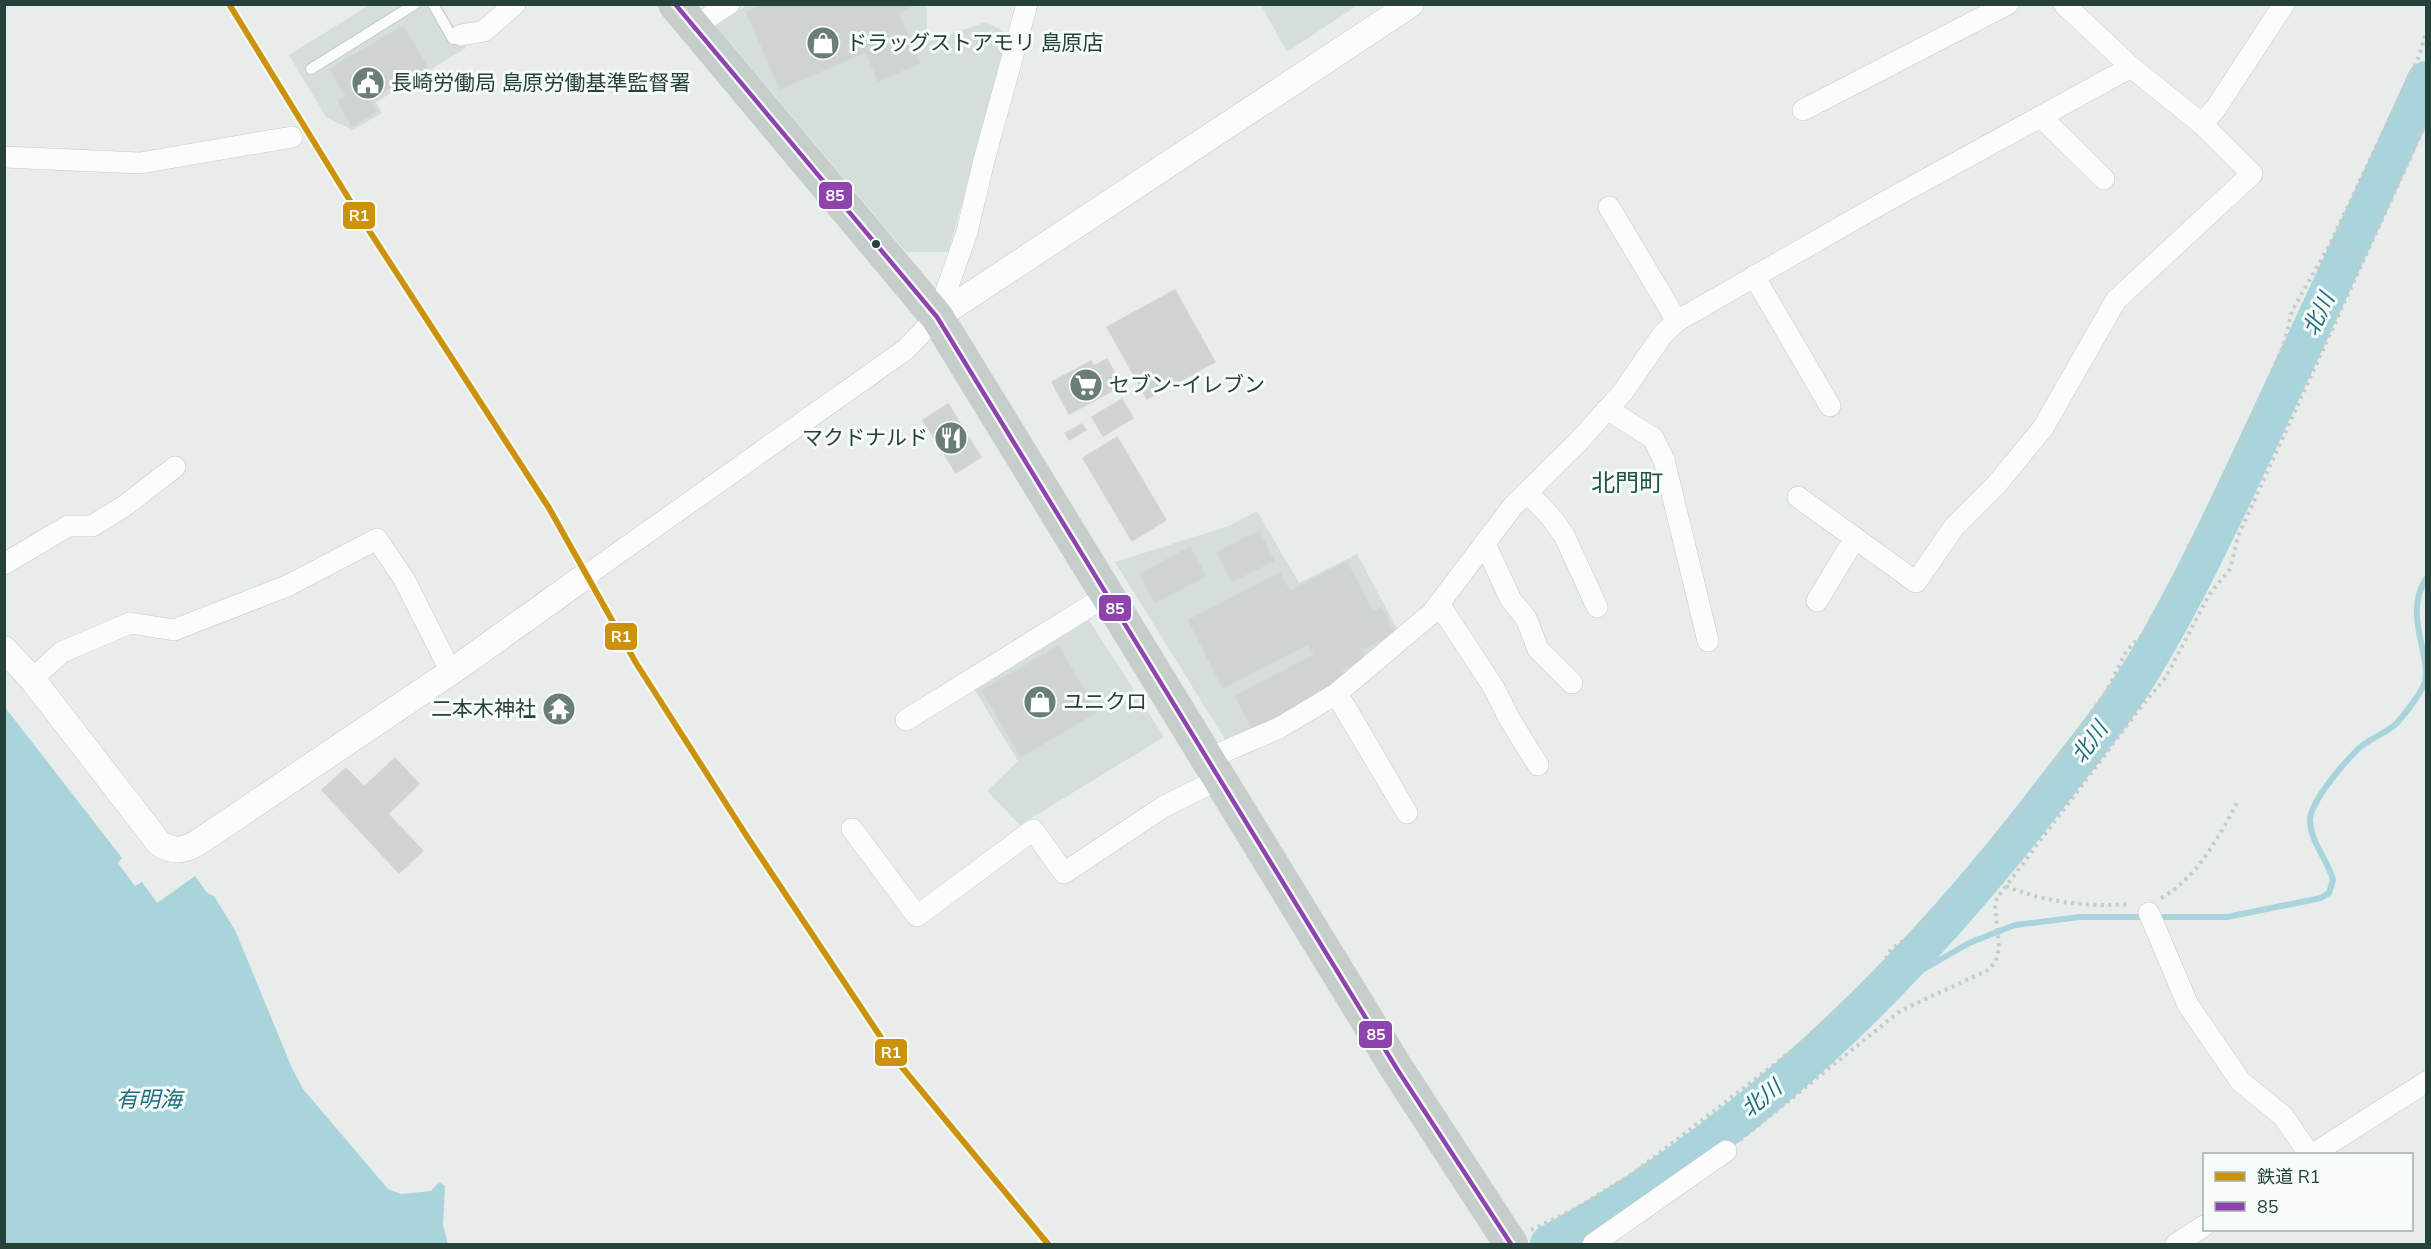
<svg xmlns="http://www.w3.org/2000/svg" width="2431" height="1249" font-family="'Nunito Sans','Noto Sans JP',sans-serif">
<rect width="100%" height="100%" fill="#e8edeb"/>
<!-- built -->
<g fill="#d6dedb">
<polygon points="371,4 441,5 466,48 376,102 382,113 353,130 326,117 289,55"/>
<polygon points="927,4 927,42 986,22 1010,35 948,252 906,252 716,26 747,5"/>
<polygon points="1261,5 1358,5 1287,52"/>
<polygon points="1257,511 1299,583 1357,554 1399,632 1332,692 1266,726 1226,741 1115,562 1229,526"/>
<polygon points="1089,620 1164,737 1020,825 987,791 1018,761 974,689"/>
</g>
<!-- water -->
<polygon fill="#a9d4db" points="4,706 122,858 118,863 135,886 142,882 157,903 195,876 207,893 214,896 235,930 292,1068 303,1089 388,1189 401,1194 431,1191 439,1182 445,1186 443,1225 448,1244 5,1244"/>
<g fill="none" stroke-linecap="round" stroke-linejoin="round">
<!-- stream -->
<g stroke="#a9d4db" stroke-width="6">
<path d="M2156 917H2227L2321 898 2329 893 2333 880C2328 859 2311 844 2310 821 2309 803 2344 763 2357 750 2368 739 2385 734 2396 724 2405 714 2420 695 2425 682 2431 654 2403 614 2426 579"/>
<polyline points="1890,981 1910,977 1969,943 2015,925 2080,917 2146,917"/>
</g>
<!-- river -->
<path stroke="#a9d4db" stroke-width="38" d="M1549 1244C1748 1137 1915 971 2051 793 2084 750 2121 706 2148 659 2196 578 2235 491 2275 406 2326 297 2377 189 2426 80"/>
</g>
<!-- building -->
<g fill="#cfd4d2" stroke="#d1d6d4" stroke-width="1.5">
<polygon points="764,4 916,4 898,13 907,34 780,89 746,12"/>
<polygon points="403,26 427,66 370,100 377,111 352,126 338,101 346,96 330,69"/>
<polygon points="907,34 920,63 878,81 866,52"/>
<polygon points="1175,290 1215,362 1147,399 1107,327"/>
<polygon points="1107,359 1122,386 1069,414 1052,382 1091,361 1094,366"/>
<polygon points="1122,399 1133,418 1103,436 1092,417"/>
<polygon points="948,404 981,457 956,473 923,420"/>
<polygon points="1082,424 1086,430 1069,440 1065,433"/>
<polygon points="1117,437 1166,520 1132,541 1083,458"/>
<polygon points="1259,531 1274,561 1232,582 1217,552"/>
<polygon points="1190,547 1206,576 1155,603 1140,574"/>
<polygon points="1347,562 1373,612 1381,607 1394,633 1361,650 1365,658 1342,670 1345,676 1333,687 1252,729 1235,696 1314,655 1308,644 1223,688 1188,620 1280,573 1290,591"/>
<polygon points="1058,646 1097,712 1021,757 982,691"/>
<polygon points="395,758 419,784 388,814 423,851 399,873 322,790 346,768 364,787"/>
</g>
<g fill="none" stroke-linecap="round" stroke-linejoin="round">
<defs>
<g id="service">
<polyline points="433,4 453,39 460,35"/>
<polyline points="311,69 415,4"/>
</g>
<g id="minor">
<polyline points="694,27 729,4"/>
<polyline points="461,35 484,31 515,4"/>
<polyline points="1803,110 2008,4"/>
<polyline points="2041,117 2104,179"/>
<polyline points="2202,124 2216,108 2284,4"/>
<polyline points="4,157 140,163 292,137"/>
<polyline points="1609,207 1677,321"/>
<polyline points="1754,276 1830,406"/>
<polyline points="1607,409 1653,438 1664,460 1708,641"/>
<polyline points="1527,492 1550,516 1564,535 1597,607"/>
<polyline points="1798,497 1916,582 1954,527 1996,485 2043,428 2116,300 2252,174 2202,124 2131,67 2064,4"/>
<polyline points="1485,544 1511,600 1526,618 1538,649 1572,683"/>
<polyline points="4,564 68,526 92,526 123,507 175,467"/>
<polyline points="587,575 905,350 937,317 967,232 984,160 1027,4"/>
<polyline points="1817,601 1855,538"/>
<polyline points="1439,604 1494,688 1510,720 1538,765"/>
<polyline points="32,679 62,652 130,623 174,630 287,586 377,539 404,579 451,672"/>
<polygon points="1336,694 1346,708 1407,813"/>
<polyline points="906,720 1106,596"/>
<polyline points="1207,759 1279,728 1336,694 1432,613 1513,506 1578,442 1623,392 1663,334 1677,321 1881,204 2131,67"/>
<polyline points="852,829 917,916 1033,830 1064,873 1163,807 1219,779"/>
<polyline points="2149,913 2188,1005 2241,1082 2283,1116 2309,1154"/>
<polyline points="2313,1154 2426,1082"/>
<polyline points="1593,1244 1726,1151"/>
<polyline points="2176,1244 2204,1226"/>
</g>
<g id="tertiary">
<polyline points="937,317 1411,4"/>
<path d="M4 649 32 679 159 843C172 852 184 851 197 843L451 672 587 575"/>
</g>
<polyline id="trunk" points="675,4 937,317 1397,1069 1511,1244"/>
</defs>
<!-- service casing -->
<use href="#service" stroke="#c5cac8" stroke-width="12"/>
<!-- minor casing -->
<use href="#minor" stroke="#c5cac8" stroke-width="22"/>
<!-- tertiary casing -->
<use href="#tertiary" stroke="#c5cac8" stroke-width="27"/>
<!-- trunk casing -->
<use href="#trunk" stroke="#c3ccc9" stroke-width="34"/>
<!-- path -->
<g stroke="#c3ccca" stroke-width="4" stroke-dasharray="3 4.5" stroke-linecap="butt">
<polyline points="2330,244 2363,259"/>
<path d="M2006 886C2048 903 2085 907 2131 904"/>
<path d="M2161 898C2197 878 2218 838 2237 803"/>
<polyline points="1740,1140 1900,1011 1988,970 1996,961 1999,947 1995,905 1997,898 2137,712 2166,677 2209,595 2230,569 2238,536 2426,123"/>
<polyline points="1531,1230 1575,1209 1632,1174 1802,1043 1877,975 1891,949 1914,934 1960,888 2018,815 2106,692 2127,650 2157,621 2178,580 2188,547 2204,526 2283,347 2292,311 2330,244 2418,59 2426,33"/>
</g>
<!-- service -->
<use href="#service" stroke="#fcfcfc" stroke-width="10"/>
<!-- minor -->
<use href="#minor" stroke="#fcfcfc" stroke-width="21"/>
<!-- tertiary -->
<use href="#tertiary" stroke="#fcfcfc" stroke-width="26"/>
<!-- trunk -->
<use href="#trunk" stroke="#c6cecc" stroke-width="33"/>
<defs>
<polyline id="bus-1" points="675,4 937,317 1397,1069 1511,1244"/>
</defs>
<!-- bus-1 casing -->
<use href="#bus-1" stroke="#f7fbf9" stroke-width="9"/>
<!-- bus-1 -->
<use href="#bus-1" stroke="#8e44ad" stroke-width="4.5"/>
<defs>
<polyline id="rail-1" points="229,4 357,212 549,508 636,663 746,835 896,1060 1048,1244"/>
</defs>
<!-- rail-1 casing -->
<use href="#rail-1" stroke="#f7fbf9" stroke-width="10"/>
<!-- rail-1 -->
<use href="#rail-1" stroke="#cd920c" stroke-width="6"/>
</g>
<!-- icons -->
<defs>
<symbol id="shop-disc" viewBox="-11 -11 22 22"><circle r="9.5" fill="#697e78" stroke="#f7fbf9"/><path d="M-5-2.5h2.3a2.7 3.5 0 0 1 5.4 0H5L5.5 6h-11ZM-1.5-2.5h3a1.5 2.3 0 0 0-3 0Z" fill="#fff"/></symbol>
<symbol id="civic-disc" viewBox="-11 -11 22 22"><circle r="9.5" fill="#697e78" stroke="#f7fbf9"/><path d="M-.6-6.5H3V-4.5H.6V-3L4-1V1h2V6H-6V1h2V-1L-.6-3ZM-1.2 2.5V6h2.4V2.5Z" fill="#fff"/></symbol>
<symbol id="supermarket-disc" viewBox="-11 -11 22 22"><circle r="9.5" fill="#697e78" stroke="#f7fbf9"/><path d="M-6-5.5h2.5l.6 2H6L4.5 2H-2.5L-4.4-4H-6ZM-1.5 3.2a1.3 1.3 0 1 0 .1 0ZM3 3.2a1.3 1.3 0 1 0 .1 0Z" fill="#fff"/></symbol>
<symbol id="restaurant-disc" viewBox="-11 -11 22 22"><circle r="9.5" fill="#697e78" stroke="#f7fbf9"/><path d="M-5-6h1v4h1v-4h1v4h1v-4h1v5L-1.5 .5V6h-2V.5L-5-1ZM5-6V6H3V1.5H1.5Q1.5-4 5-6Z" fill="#fff"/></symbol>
<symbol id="temple-disc" viewBox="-11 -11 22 22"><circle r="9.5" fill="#697e78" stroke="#f7fbf9"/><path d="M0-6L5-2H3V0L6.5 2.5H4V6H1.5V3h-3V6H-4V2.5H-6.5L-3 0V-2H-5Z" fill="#fff"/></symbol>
</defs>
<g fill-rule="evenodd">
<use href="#shop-disc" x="804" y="24" width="38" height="38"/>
<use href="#civic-disc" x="349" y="64" width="38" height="38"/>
<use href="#supermarket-disc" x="1067" y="366" width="38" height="38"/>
<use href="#restaurant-disc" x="932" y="419" width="38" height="38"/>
<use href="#shop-disc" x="1021" y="683" width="38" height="38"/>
<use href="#temple-disc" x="540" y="690" width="38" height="38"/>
</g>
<!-- markers -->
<circle fill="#24423a" stroke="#f7fbf9" stroke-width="2" cx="876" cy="244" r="5"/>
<g text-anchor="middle" stroke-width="6" stroke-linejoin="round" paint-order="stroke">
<!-- poi labels -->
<g font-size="21" fill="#24423a" stroke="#f7fbf9" text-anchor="start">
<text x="846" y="50">ドラッグストアモリ 島原店</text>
<text x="391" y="90">長崎労働局 島原労働基準監督署</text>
<text x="1109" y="392">セブン-イレブン</text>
<text x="928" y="445" text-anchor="end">マクドナルド</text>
<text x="1063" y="709">ユニクロ</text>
<text x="536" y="716" text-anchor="end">二本木神社</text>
</g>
<!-- water labels -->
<g font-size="22" font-style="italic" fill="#1c6f80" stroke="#f7fbf9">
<text transform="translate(2318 314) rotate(-65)" y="8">北川</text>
<text transform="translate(2089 742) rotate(-54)" y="8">北川</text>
<text transform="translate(1761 1098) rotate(-39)" y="8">北川</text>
<text x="149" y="1107">有明海</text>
</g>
<!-- quarter labels -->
<g font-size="24" fill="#1f5548" stroke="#f7fbf9">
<text x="1627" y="491">北門町</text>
</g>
</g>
<g stroke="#f7fbf9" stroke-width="2">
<rect x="818" y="181" width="35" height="29" rx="6" fill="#8e44ad"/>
<rect x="342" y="201" width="34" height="29" rx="6" fill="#cd920c"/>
<rect x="1098" y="594" width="34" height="28" rx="6" fill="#8e44ad"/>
<rect x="604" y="622" width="34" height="29" rx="6" fill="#cd920c"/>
<rect x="1358" y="1020" width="35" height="29" rx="6" fill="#8e44ad"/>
<rect x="874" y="1038" width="34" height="29" rx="6" fill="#cd920c"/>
</g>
<g font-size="16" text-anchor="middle" font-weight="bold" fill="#fff">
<text x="835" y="201">85</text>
<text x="359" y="221">R1</text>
<text x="1115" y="614">85</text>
<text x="621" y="642">R1</text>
<text x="1376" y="1040">85</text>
<text x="891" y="1058">R1</text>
</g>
<!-- border -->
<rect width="2431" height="1249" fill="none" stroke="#24423a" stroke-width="12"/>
<!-- legend -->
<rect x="2203" y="1153" width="210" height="78" fill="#f7fbf9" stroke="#a3b1ad" stroke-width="1.5"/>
<rect x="2215" y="1172" width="30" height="9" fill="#cd920c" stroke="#a3b1ad" stroke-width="1.5"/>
<text x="2257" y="1183" font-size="18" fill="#24423a">鉄道 R1</text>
<rect x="2215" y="1202" width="30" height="9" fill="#8e44ad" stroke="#a3b1ad" stroke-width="1.5"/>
<text x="2257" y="1213" font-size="18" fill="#24423a">85</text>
</svg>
